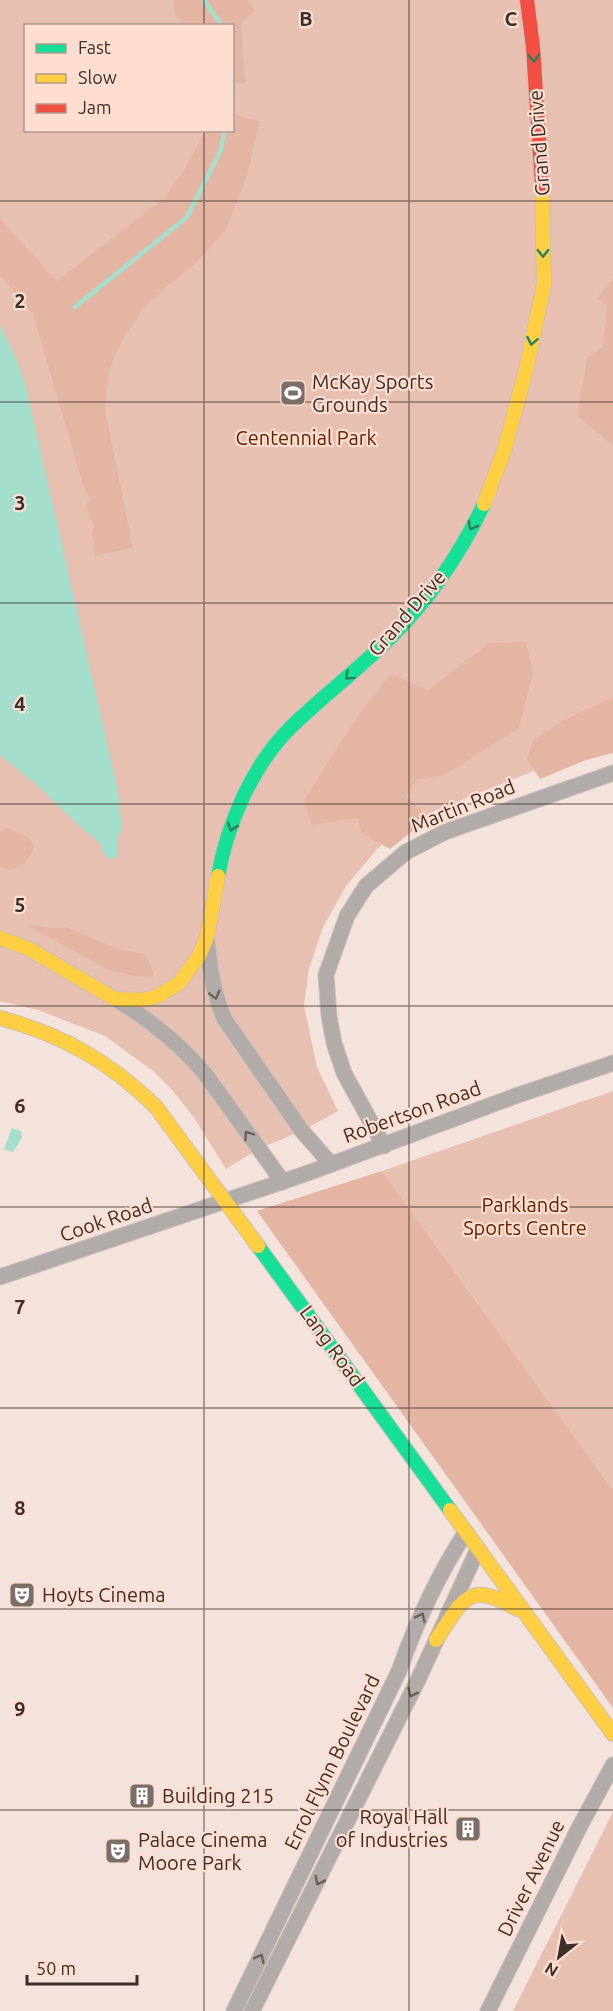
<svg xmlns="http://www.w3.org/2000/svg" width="613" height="2011" font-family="Ubuntu,sans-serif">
<rect width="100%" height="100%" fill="#f4e2dc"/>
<!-- green -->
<g fill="#e8c0b1" fill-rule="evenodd">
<path d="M0 0H613V745L541 768 434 811 379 847 346 886 323 927 309 969 304 1005 317 1067 338 1111 302 1131 258 1149 226 1169 193 1116 173 1091 153 1071 105 1036 38 1010 0 1001ZM26 26H232V130H26Z"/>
<polygon points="613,1091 613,1490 382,1171"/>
<polygon points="613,1812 613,2011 513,2011"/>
</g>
<!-- forest -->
<g fill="#e4b5a3">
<polygon points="173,0 247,0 255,10 241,23 245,83 233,84 232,26 184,25 175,14"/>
<polygon points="233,114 260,121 246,179 226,229 200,259 164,289 143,309 123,339 109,370 105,410 133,548 95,556 92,534 94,525 89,518 86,506 90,498 84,488 33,314 0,275 0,219 57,281 163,199 184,171 205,131 232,130"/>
<polygon points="613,279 613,446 577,415 587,358 603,347 607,306 597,298"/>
<polygon points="526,642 533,673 519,728 444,775 417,780 406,796 429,818 390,849 361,833 358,818 312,825 304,800 357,717 391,674 428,690 489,643"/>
<polygon points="613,697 613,753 586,760 540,779 527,759 533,740 564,720"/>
<path d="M9 828 28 837 34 846C29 861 23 866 8 870L0 866V832Z"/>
<polygon points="26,925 54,928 66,927 118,949 143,954 148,960 153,971 153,977 134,976 109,970"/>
<polygon points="382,1171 613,1490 613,1708 257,1211"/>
</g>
<!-- water -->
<g fill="#a4decc">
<polygon points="0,326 16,358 25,383 118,791 122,829 117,839 117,857 109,859 102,852 101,844 76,823 38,786 0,755"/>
<polygon points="12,1128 21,1131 22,1138 13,1152 4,1149"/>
</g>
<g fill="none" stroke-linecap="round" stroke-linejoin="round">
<!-- stream -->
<g stroke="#a4decc" stroke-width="4.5">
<polyline points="204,0 222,26"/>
<polyline points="232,68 234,89 232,97"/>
<polyline points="75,307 187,217 220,152 225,130"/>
</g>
<defs>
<g id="street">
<path d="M207 940C210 968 213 994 225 1020L302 1131 331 1164"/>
<path d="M117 1000C150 1020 181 1045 206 1075L283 1182"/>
<polyline points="384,1146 344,1073 334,1043 329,1016 326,975 347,916 366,886 406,852 445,832 613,773"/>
<polyline points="0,1277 305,1174 518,1095 613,1063"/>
<path d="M234 2011 399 1671C416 1623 438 1575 466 1532"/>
<polyline points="252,2011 418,1680 478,1549"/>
<polyline points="488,2011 580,1826 613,1765"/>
</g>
<g id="fast">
<path d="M218 876C228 822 252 766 291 727 323 696 359 669 390 638 429 600 461 552 484 504"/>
<polyline points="258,1246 450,1510"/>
</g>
<g id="slow">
<polyline points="484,504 504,451 526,370 544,284 542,185"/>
<polyline points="0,938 29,949 115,999 142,1000 156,997 179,983 199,956 207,937 218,876"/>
<path d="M0 1018C63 1035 109 1061 156 1107L258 1246"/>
<polyline points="450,1510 613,1734"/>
<path d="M436 1640C463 1600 468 1579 517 1609"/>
</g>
<polyline id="jam" points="527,0 533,47 542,185"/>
</defs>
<!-- street casing -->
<use href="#street" stroke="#ccbfba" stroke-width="17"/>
<!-- fast casing -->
<use href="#fast" stroke="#ccbfba" stroke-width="16"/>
<!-- slow casing -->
<use href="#slow" stroke="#ccbfba" stroke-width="16"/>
<!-- jam casing -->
<use href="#jam" stroke="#ccbfba" stroke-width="16"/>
<!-- street -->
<use href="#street" stroke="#b1aca9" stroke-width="15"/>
<!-- fast -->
<use href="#fast" stroke="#16e098" stroke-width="14"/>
<!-- slow -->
<use href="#slow" stroke="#ffcf43" stroke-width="14"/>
<!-- jam -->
<use href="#jam" stroke="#f24e42" stroke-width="14"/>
</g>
<!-- one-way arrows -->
<defs><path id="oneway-chevron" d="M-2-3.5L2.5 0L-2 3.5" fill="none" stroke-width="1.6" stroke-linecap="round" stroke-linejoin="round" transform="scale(1.5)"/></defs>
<g stroke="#2a7f5c">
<use href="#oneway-chevron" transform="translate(534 58) rotate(86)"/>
<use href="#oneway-chevron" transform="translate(543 253) rotate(89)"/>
<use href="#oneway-chevron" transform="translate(532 341) rotate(101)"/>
<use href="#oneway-chevron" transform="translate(472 526) rotate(119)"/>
<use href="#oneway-chevron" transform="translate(349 676) rotate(138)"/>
<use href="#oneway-chevron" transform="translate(232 827) rotate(109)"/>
</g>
<g stroke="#6a615d">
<use href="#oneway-chevron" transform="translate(215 995) rotate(75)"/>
<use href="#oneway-chevron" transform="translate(248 1135) rotate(-125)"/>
<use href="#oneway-chevron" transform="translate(421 1617) rotate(-64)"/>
<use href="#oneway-chevron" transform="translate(412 1693) rotate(117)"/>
<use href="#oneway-chevron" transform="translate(319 1881) rotate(116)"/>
<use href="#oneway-chevron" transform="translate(260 1958) rotate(-64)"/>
</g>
<!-- grid -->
<path fill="none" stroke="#3a2f2a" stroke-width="1.5" stroke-opacity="0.55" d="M204 0V26M409 0V2011M204 130V2011M0 201H613M0 402H613M0 603H613M0 804H613M0 1006H613M0 1207H613M0 1408H613M0 1609H613M0 1810H613"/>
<!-- icons -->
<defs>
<symbol id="stadium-square" viewBox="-11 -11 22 22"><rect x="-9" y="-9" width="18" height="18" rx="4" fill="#7b6e68" stroke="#feded1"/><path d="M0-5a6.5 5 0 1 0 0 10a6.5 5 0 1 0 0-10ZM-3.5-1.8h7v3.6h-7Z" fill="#fff"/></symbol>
<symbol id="theatre-square" viewBox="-11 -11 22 22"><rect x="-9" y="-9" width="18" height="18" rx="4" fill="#7b6e68" stroke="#feded1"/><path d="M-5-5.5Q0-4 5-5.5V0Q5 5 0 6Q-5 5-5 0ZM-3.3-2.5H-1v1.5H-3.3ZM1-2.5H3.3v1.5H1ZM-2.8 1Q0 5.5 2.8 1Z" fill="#fff"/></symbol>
<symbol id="building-square" viewBox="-11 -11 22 22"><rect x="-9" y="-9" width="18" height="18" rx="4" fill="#7b6e68" stroke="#feded1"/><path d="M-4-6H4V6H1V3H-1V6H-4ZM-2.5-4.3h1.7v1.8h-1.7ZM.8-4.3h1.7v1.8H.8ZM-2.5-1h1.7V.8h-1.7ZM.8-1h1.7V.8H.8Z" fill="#fff"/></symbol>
</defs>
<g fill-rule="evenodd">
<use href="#stadium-square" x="278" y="378" width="30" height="30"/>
<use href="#theatre-square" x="7" y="1580" width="30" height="30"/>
<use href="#building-square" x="127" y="1781" width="30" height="30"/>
<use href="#building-square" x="453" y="1814" width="30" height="30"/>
<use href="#theatre-square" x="103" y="1836" width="30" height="30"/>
</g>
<g text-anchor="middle" stroke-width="4.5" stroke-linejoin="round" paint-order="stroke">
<!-- street labels -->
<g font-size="20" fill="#3a2f2a" stroke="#feded1">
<text transform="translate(539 143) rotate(-94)" y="7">Grand Drive</text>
<text transform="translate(407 613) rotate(-49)" y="7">Grand Drive</text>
<text transform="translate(463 806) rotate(-22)" y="7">Martin Road</text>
<text transform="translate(412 1112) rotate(-20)" y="7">Robertson Road</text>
<text transform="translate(106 1220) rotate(-19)" y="7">Cook Road</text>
<text transform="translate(332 1346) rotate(54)" y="7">Lang Road</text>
<text transform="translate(332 1762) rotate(-64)" y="7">Errol Flynn Boulevard</text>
<text transform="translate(531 1878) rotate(-64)" y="7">Driver Avenue</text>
</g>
<!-- poi labels -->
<g font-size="20" fill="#3a2f2a" stroke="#feded1" text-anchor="start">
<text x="312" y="389">McKay Sports<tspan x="312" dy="23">Grounds</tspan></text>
<text x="42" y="1602">Hoyts Cinema</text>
<text x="162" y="1803">Building 215</text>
<text x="448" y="1824" text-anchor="end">Royal Hall<tspan x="448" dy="23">of Industries</tspan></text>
<text x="138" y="1847">Palace Cinema<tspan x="138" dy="23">Moore Park</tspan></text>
</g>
<!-- park labels -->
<g font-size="20" fill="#602200" stroke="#feded1">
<text x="306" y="445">Centennial Park</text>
<text x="525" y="1212">Parklands<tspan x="525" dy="23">Sports Centre</tspan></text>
</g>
</g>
<g font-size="20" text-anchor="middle" font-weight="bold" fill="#3a2f2a" stroke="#feded1" stroke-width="4.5" stroke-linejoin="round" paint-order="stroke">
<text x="306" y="26">B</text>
<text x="511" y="26">C</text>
<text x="20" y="308">2</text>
<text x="20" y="510">3</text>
<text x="20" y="711">4</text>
<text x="20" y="912">5</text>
<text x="20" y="1113">6</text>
<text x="20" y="1314">7</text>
<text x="20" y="1515">8</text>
<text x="20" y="1716">9</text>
</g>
<!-- legend -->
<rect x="24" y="24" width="210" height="108" fill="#feded1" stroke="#b0988e" stroke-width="1.5"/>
<rect x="36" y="44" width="30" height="9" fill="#16e098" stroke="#b0988e" stroke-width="1.5"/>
<text x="78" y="54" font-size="18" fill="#3a2f2a">Fast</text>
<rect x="36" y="74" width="30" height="9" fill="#ffcf43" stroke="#b0988e" stroke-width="1.5"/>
<text x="78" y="84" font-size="18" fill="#3a2f2a">Slow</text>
<rect x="36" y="104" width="30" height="9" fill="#f24e42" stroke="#b0988e" stroke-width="1.5"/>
<text x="78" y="114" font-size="18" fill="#3a2f2a">Jam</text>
<!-- north arrow -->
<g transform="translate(559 1957) rotate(211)" stroke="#feded1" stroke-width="4.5" paint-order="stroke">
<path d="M0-4.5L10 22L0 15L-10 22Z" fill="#3a2f2a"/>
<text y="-9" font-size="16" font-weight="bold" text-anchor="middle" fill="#3a2f2a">N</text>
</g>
<!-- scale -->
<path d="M27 1975v9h110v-9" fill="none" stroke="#3a2f2a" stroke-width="3"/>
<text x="36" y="1975" font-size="18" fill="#3a2f2a" stroke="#feded1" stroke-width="4.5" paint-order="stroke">50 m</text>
</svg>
